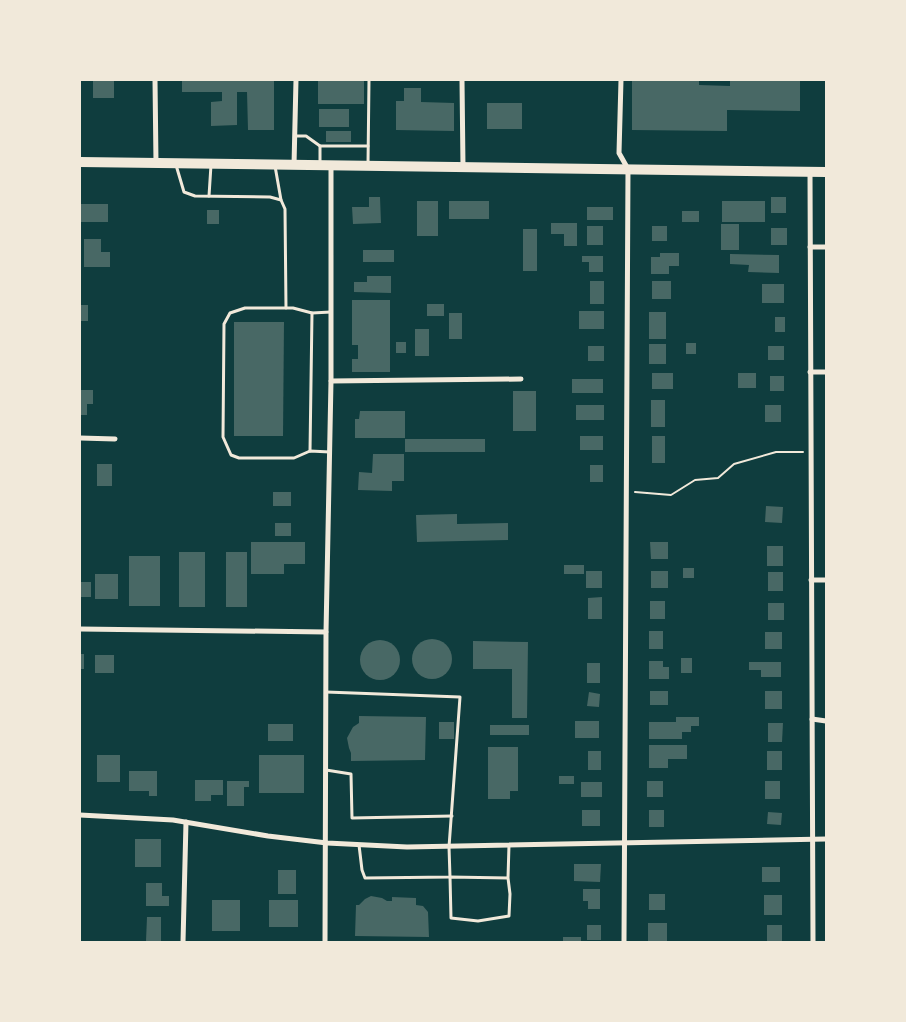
<svg xmlns="http://www.w3.org/2000/svg" width="906" height="1022" font-family="'Noto Sans',sans-serif">
<rect width="100%" height="100%" fill="#0f3d3e"/>
<!-- building -->
<g fill="#486865">
<rect x="93" y="80" width="21" height="18"/>
<polygon points="182,80 274,80 274,130 248,130 247,92 237,92 237,125 211,126 211,102 222,101 222,92 182,92"/>
<rect x="318" y="80" width="46" height="24"/>
<polygon points="632,80 699,80 699,85 730,86 730,80 800,80 800,111 727,110 727,131 632,130"/>
<polygon points="404,88 421,88 421,102 454,103 454,131 396,130 396,101 404,101"/>
<rect x="487" y="103" width="35" height="26"/>
<rect x="319" y="109" width="30" height="18"/>
<rect x="326" y="131" width="25" height="11"/>
<polygon points="369,197 380,197 381,223 353,224 352,207 369,207"/>
<rect x="771" y="197" width="15" height="16"/>
<rect x="417" y="201" width="21" height="35"/>
<rect x="449" y="201" width="40" height="18"/>
<rect x="722" y="201" width="43" height="21"/>
<rect x="80" y="204" width="28" height="18"/>
<rect x="587" y="207" width="26" height="13"/>
<rect x="207" y="210" width="12" height="14"/>
<rect x="682" y="211" width="17" height="11"/>
<polygon points="551,223 577,223 577,246 564,246 564,234 551,234"/>
<rect x="721" y="224" width="18" height="26"/>
<rect x="587" y="226" width="16" height="19"/>
<rect x="652" y="226" width="15" height="15"/>
<rect x="771" y="228" width="16" height="17"/>
<rect x="523" y="229" width="14" height="42"/>
<polygon points="84,239 101,239 101,252 110,252 110,267 84,267"/>
<rect x="363" y="250" width="31" height="12"/>
<polygon points="660,253 679,253 679,266 669,266 669,274 651,274 651,257 660,257"/>
<polygon points="730,254 779,255 779,273 748,272 749,265 730,264"/>
<polygon points="582,256 603,256 603,272 589,272 589,262 582,262"/>
<polygon points="367,276 391,276 391,293 354,292 354,282 367,282"/>
<rect x="590" y="281" width="14" height="23"/>
<rect x="652" y="281" width="19" height="18"/>
<rect x="762" y="284" width="22" height="19"/>
<polygon points="352,300 390,300 390,372 352,372 352,359 358,359 358,345 352,345"/>
<rect x="427" y="304" width="17" height="12"/>
<rect x="80" y="305" width="8" height="16"/>
<rect x="579" y="311" width="25" height="18"/>
<rect x="649" y="312" width="17" height="27"/>
<rect x="449" y="313" width="13" height="26"/>
<rect x="775" y="317" width="10" height="15"/>
<polygon points="234,322 284,322 283,436 234,436"/>
<rect x="415" y="329" width="14" height="27"/>
<rect x="396" y="342" width="10" height="11"/>
<rect x="686" y="343" width="10" height="11"/>
<rect x="649" y="344" width="17" height="20"/>
<rect x="588" y="346" width="16" height="15"/>
<rect x="768" y="346" width="16" height="14"/>
<rect x="652" y="373" width="21" height="16"/>
<rect x="738" y="373" width="18" height="15"/>
<rect x="770" y="376" width="14" height="15"/>
<rect x="572" y="379" width="31" height="14"/>
<polygon points="80,390 93,390 93,404 87,404 87,415 80,415"/>
<rect x="513" y="391" width="23" height="40"/>
<rect x="651" y="400" width="14" height="27"/>
<rect x="576" y="405" width="28" height="15"/>
<rect x="765" y="405" width="16" height="17"/>
<polygon points="360,411 405,411 405,438 355,438 355,419 359,419"/>
<rect x="580" y="436" width="23" height="14"/>
<rect x="652" y="436" width="13" height="27"/>
<rect x="405" y="439" width="80" height="13"/>
<polygon points="373,454 404,454 404,481 392,481 392,491 358,490 359,472 372,473"/>
<rect x="97" y="464" width="15" height="22"/>
<rect x="590" y="465" width="13" height="17"/>
<rect x="273" y="492" width="18" height="14"/>
<polygon points="766,506 783,507 782,523 765,522"/>
<polygon points="457,514 457,524 508,523 508,540 417,542 416,515"/>
<rect x="275" y="523" width="16" height="13"/>
<polygon points="251,542 305,542 305,564 284,564 284,574 251,574"/>
<polygon points="650,542 668,542 668,559 651,559"/>
<rect x="767" y="546" width="16" height="20"/>
<rect x="179" y="552" width="26" height="55"/>
<rect x="226" y="552" width="21" height="55"/>
<rect x="129" y="556" width="31" height="50"/>
<rect x="564" y="565" width="20" height="9"/>
<rect x="683" y="568" width="11" height="10"/>
<rect x="586" y="571" width="16" height="17"/>
<rect x="651" y="571" width="17" height="17"/>
<rect x="768" y="572" width="15" height="19"/>
<rect x="95" y="574" width="23" height="25"/>
<rect x="80" y="582" width="11" height="15"/>
<polygon points="602,597 602,619 588,619 588,598"/>
<rect x="650" y="601" width="15" height="18"/>
<rect x="768" y="603" width="16" height="17"/>
<rect x="649" y="631" width="14" height="18"/>
<rect x="765" y="632" width="17" height="17"/>
<circle cx="432" cy="659" r="20"/>
<circle cx="380" cy="660" r="20"/>
<polygon points="473,641 528,642 527,718 512,718 512,669 473,669"/>
<rect x="80" y="654" width="4" height="15"/>
<rect x="95" y="655" width="19" height="18"/>
<rect x="681" y="658" width="11" height="15"/>
<polygon points="649,661 663,661 663,667 669,667 669,679 649,679"/>
<polygon points="749,662 781,662 781,677 761,677 761,670 749,670"/>
<rect x="587" y="663" width="13" height="20"/>
<rect x="650" y="691" width="18" height="14"/>
<rect x="765" y="691" width="17" height="18"/>
<polygon points="589,692 600,694 599,707 587,706"/>
<polygon points="359,716 426,717 425,760 351,761 351,753 349,748 347,738 353,727 359,723"/>
<polygon points="676,717 699,717 699,726 691,726 691,732 682,732 682,739 649,739 649,722 676,722"/>
<rect x="575" y="721" width="24" height="17"/>
<rect x="439" y="722" width="15" height="17"/>
<polygon points="768,723 783,723 782,742 768,742"/>
<rect x="268" y="724" width="25" height="17"/>
<rect x="490" y="725" width="39" height="10"/>
<polygon points="649,745 687,745 687,759 668,759 668,768 649,768"/>
<polygon points="488,747 518,747 518,791 510,791 510,799 488,799"/>
<rect x="588" y="751" width="13" height="19"/>
<rect x="767" y="751" width="15" height="19"/>
<rect x="97" y="755" width="23" height="27"/>
<rect x="259" y="755" width="45" height="38"/>
<polygon points="129,771 157,771 157,796 149,796 149,791 129,791"/>
<rect x="559" y="776" width="15" height="8"/>
<polygon points="195,780 223,780 223,795 211,795 211,801 195,801"/>
<polygon points="227,781 249,781 249,787 244,787 244,806 227,806"/>
<rect x="647" y="781" width="16" height="16"/>
<rect x="765" y="781" width="15" height="18"/>
<rect x="581" y="782" width="21" height="15"/>
<rect x="582" y="810" width="18" height="16"/>
<rect x="649" y="810" width="15" height="17"/>
<polygon points="768,812 782,813 781,825 767,824"/>
<rect x="135" y="839" width="26" height="28"/>
<polygon points="574,864 601,864 600,882 574,881"/>
<rect x="762" y="867" width="18" height="15"/>
<rect x="278" y="870" width="18" height="24"/>
<polygon points="146,883 162,883 162,896 169,896 169,906 146,906"/>
<polygon points="583,889 600,889 600,909 588,909 588,901 583,901"/>
<rect x="649" y="894" width="16" height="16"/>
<rect x="764" y="895" width="18" height="20"/>
<polygon points="371,896 382,898 387,901 392,901 392,897 416,898 416,905 423,906 428,912 429,937 355,936 356,905 359,905 365,899"/>
<rect x="212" y="900" width="28" height="31"/>
<rect x="269" y="900" width="29" height="27"/>
<polygon points="147,917 161,917 161,941 146,941"/>
<rect x="648" y="923" width="19" height="19"/>
<rect x="587" y="925" width="14" height="15"/>
<rect x="767" y="925" width="15" height="17"/>
<rect x="563" y="937" width="18" height="5"/>
</g>
<g fill="none" stroke-linecap="round" stroke-linejoin="round">
<!-- path -->
<polyline stroke="#f1e9da" stroke-width="2" points="635,492 671,495 695,480 718,478 734,464 776,452 803,452"/>
<!-- service -->
<g stroke="#f1e9da" stroke-width="3">
<polyline points="295,136 306,136 320,146"/>
<polyline points="320,162 320,146 368,146"/>
<polyline points="368,164 369,80"/>
<polyline points="176,165 184,192 195,196 270,197 281,200 285,209 286,308"/>
<polyline points="275,166 281,200"/>
<polyline points="209,196 211,165"/>
<polyline points="310,451 312,313"/>
<polyline points="330,452 310,451 294,458 239,458 231,455 223,437 224,324 230,313 245,308 293,308 312,313 331,312"/>
<polyline points="326,692 460,697 449,847 450,877 365,878 362,870 359,845"/>
<polyline points="326,770 351,774 352,818 452,816"/>
<polyline points="508,878 510,894 509,916 478,921 451,918 450,877 508,878 509,845"/>
</g>
<!-- minor -->
<g stroke="#f1e9da" stroke-width="5">
<polyline points="155,80 156,163"/>
<polyline points="462,80 463,167"/>
<polyline points="621,80 619,153 628,169 624,942"/>
<polyline points="294,165 296,80"/>
<polyline points="810,172 813,942"/>
<polyline points="810,247 826,247"/>
<polyline points="810,372 826,372"/>
<polyline points="331,381 521,379"/>
<polyline points="80,438 115,439"/>
<polyline points="811,580 826,580"/>
<polyline points="80,629 326,632"/>
<polyline points="812,719 826,721"/>
<polyline points="80,815 173,820 268,836 327,843 407,847 826,839"/>
<polyline points="183,942 186,822"/>
<polyline points="325,942 326,632 331,381 331,166"/>
</g>
<!-- primary -->
<polyline stroke="#f1e9da" stroke-width="10" points="80,162 826,172"/>
</g>
<!-- border -->
<rect width="906" height="1022" fill="none" stroke="#f1e9da" stroke-width="162"/>
</svg>
